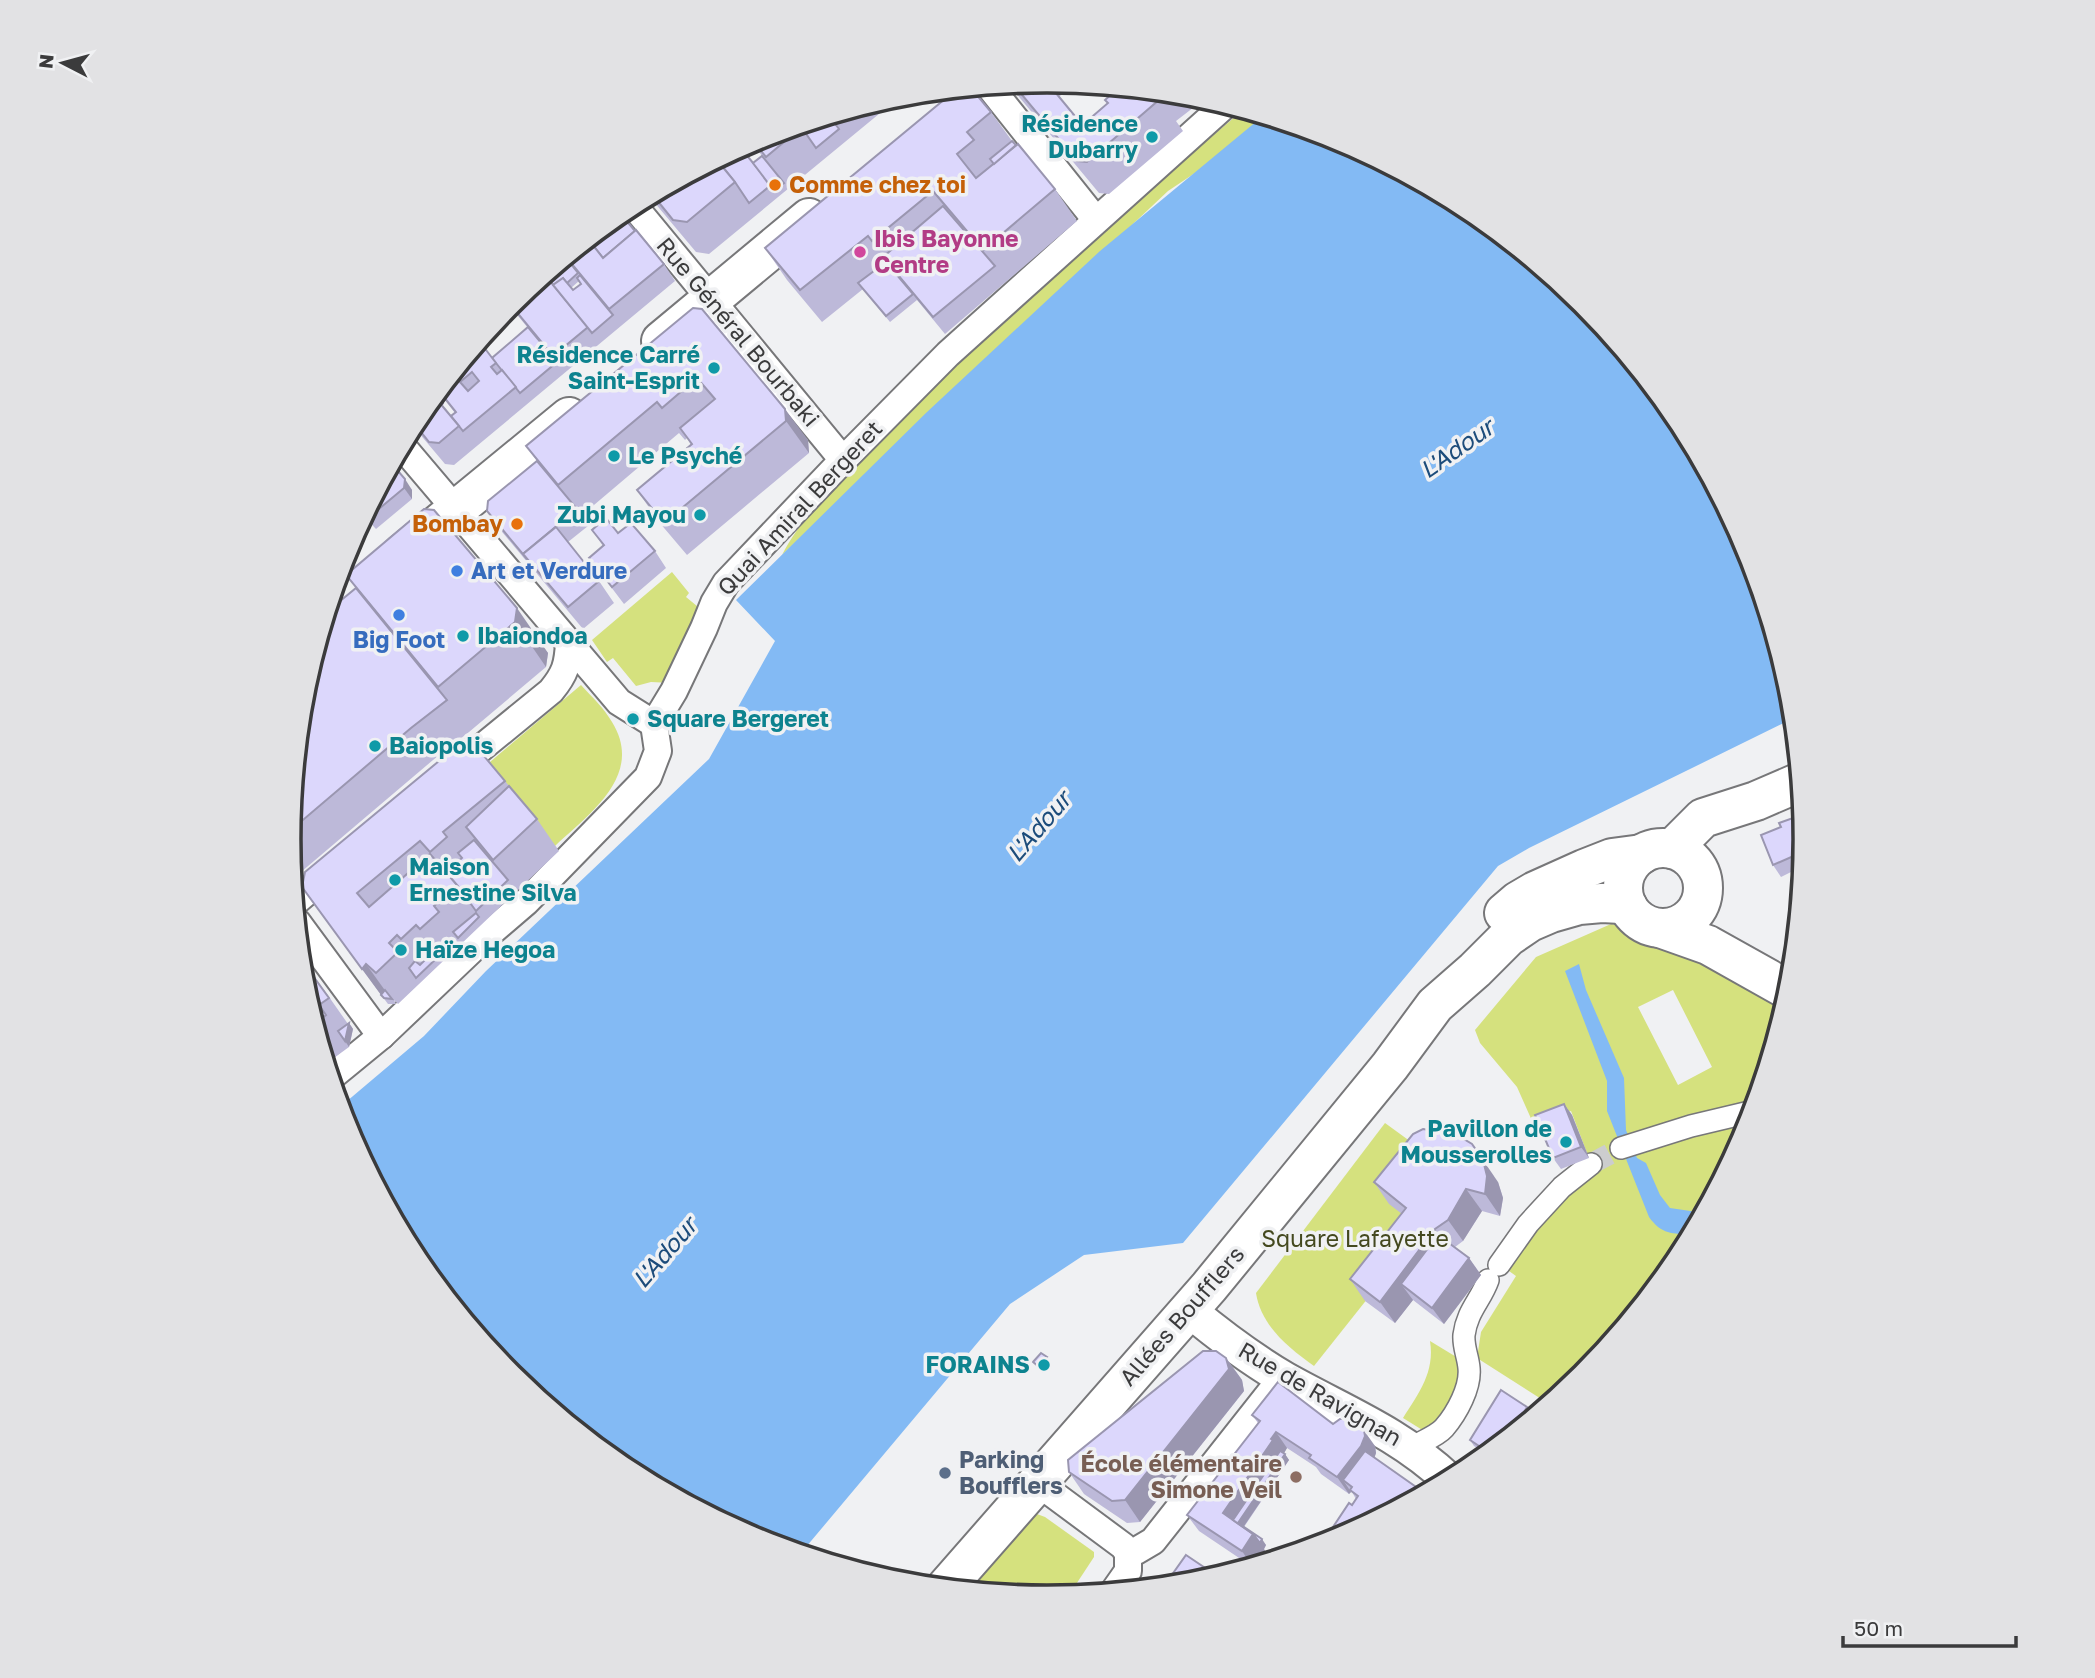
<svg xmlns="http://www.w3.org/2000/svg" width="2095" height="1678" font-family="'Golos Text',sans-serif">
<rect width="100%" height="100%" fill="#f0f1f3"/>
<!-- green -->
<g fill="#d5e17e" fill-rule="evenodd">
<path d="M1243 110 1268 117 1216 159 1168 191 782 555C802 515 843 478 874 446 989 326 1117 217 1243 110Z"/>
<polygon points="672,572 689,593 686,597 703,611 671,683 651,682 636,686 613,658 607,662 592,640"/>
<path d="M581 685C592 697 604 708 612 722 645 775 589 814 555 846L490 768V762Z"/>
<path d="M1611 924 1622 926 1786 1006 1748 1130 1678 1261 1584 1376 1549 1404 1477 1358 1481 1332 1516 1276 1502 1266 1593 1169 1571 1111 1533 1123 1517 1087 1480 1043 1475 1030 1536 957ZM1673 990 1712 1067 1678 1085 1638 1007Z"/>
<path d="M1385 1123 1429 1155 1422 1230 1314 1366C1289 1348 1261 1326 1256 1293Z"/>
<path d="M1430 1341 1458 1358 1461 1369 1457 1399 1438 1426 1424 1431 1403 1418C1419 1393 1435 1372 1430 1341Z"/>
<polygon points="1037,1514 1045,1517 1094,1552 1094,1557 1069,1595 1047,1597 968,1590 1027,1518"/>
</g>
<!-- water -->
<g fill="#83baf4">
<polygon points="1263,116 1338,138 1469,209 1584,303 1678,418 1748,549 1791,691 1794,718 1529,848 1498,866 1183,1243 1084,1255 1010,1304 801,1553 757,1540 626,1469 511,1375 417,1260 347,1129 340,1107 424,1036 486,971 709,759 775,641 736,600 927,412 1100,251"/>
<path d="M1579 964 1586 990 1624 1078 1626 1130 1637 1158 1646 1163 1660 1195 1670 1208 1704 1213 1692 1235C1672 1233 1662 1235 1649 1217L1607 1111V1081L1565 971Z"/>
</g>
<g fill="none" stroke-linecap="round" stroke-linejoin="round">
<!-- pedestrian-tunnel -->
<polyline stroke="#cccdce" stroke-width="21" stroke-dasharray="21 10" stroke-linecap="butt" points="1591,1164 1621,1148"/>
<defs>
<g id="pedestrian">
<polyline points="1621,1148 1691,1126 1754,1111"/>
<polyline points="1499,1265 1528,1224 1562,1187 1591,1164"/>
<path d="M1411 1448C1421 1442 1437 1436 1444 1428 1457 1413 1471 1387 1469 1368 1468 1356 1463 1347 1464 1335 1467 1311 1481 1300 1488 1280"/>
</g>
<g id="minor">
<polyline points="989,86 1096,220"/>
<polyline points="633,205 843,460"/>
<polyline points="402,446 619,702 654,724"/>
<path d="M453 771 551 691C565 674 568 665 569 642"/>
<polyline points="295,902 334,869"/>
<polyline points="297,922 381,1036"/>
<polyline points="331,1077 381,1036 484,938 526,902 648,777 658,751 654,724 674,691 704,628 714,603 726,583 843,460 948,354 1226,104"/>
<polyline points="1038,1483 1123,1546 1128,1553"/>
<polyline points="1128,1553 1136,1551 1153,1541 1273,1389"/>
<polyline points="1114,1591 1128,1571 1128,1553"/>
</g>
<path id="tertiary" d="M1189 1310C1219 1335 1251 1359 1285 1379 1344 1412 1399 1433 1449 1480"/>
<g id="secondary">
<polyline points="661,341 809,218"/>
<polyline points="402,554 569,417"/>
<circle cx="1663" cy="888" r="40"/>
<polyline points="1672,849 1703,818 1756,801 1800,782"/>
<polyline points="1504,913 1518,901 1535,891 1584,869 1612,858 1642,854"/>
<polyline points="1660,928 1708,945 1790,991"/>
<polyline points="946,1587 1209,1287 1390,1066 1435,1005 1475,970 1508,937 1530,922 1551,913 1579,905 1602,903 1621,904 1628,907"/>
</g>
</defs>
<!-- pedestrian casing -->
<use href="#pedestrian" stroke="#777779" stroke-width="24"/>
<!-- minor casing -->
<use href="#minor" stroke="#777779" stroke-width="30"/>
<!-- tertiary casing -->
<use href="#tertiary" stroke="#777779" stroke-width="37"/>
<!-- secondary casing -->
<use href="#secondary" stroke="#777779" stroke-width="42"/>
<!-- pedestrian -->
<use href="#pedestrian" stroke="#fff" stroke-width="21"/>
<!-- minor -->
<use href="#minor" stroke="#fff" stroke-width="26"/>
<!-- tertiary -->
<use href="#tertiary" stroke="#fff" stroke-width="33"/>
<!-- secondary -->
<use href="#secondary" stroke="#fff" stroke-width="38"/>
</g>
<!-- wall -->
<g fill="#bdb9d9" fill-rule="evenodd">
<polygon points="1048,80 1072,83 1060,94 1061,95 1059,97 1079,121 1086,122 1125,88 1192,95 1198,104 1176,121 1183,131 1109,194 1099,193 1020,98 1010,84"/>
<polygon points="902,95 709,254 696,252 649,196 741,147 740,147 753,163 762,156 752,141 758,138"/>
<polygon points="991,112 1012,141 1055,189 1077,221 945,334 917,300 890,322 863,289 822,322 787,280 765,248"/>
<path d="M620 213 664 264 675 281 454 465 445 464 413 426 417 417 470 353 472 356 492 358 528 328 509 305ZM579 281 581 284 573 290 571 288ZM444 399 455 413 451 416 442 406 444 404Z"/>
<polygon points="693,308 808,440 809,453 687,555 659,522 637,490 691,445 687,438 685,440 679,433 581,516 588,526 568,542 599,581 614,603 583,629 498,527 487,511 537,461 526,446"/>
<polygon points="392,464 412,490 412,499 376,529 364,516"/>
<polygon points="424,509 548,653 546,667 469,732 433,760 301,872 292,871 289,839 304,691 356,588 346,575"/>
<polygon points="592,530 618,533 655,551 666,568 624,604 589,558 603,546"/>
<polygon points="505,781 537,819 559,851 398,1004 394,1000 396,1004 388,1004 385,1000 325,919 302,887"/>
<polygon points="1793,818 1801,829 1806,841 1803,866 1781,877 1773,865 1781,827"/>
<polygon points="301,957 348,1024 349,1023 353,1029 349,1047 327,1063 304,987"/>
<polygon points="1564,1104 1572,1115 1589,1158 1561,1169 1553,1158"/>
<polygon points="1374,1182 1498,1182 1503,1198 1500,1216 1482,1211 1463,1241 1455,1247 1469,1258 1481,1275 1444,1324 1413,1300 1395,1323 1365,1301 1350,1279 1402,1214 1389,1204"/>
<polygon points="1226,1358 1242,1380 1244,1391 1140,1522 1127,1523 1084,1494 1069,1472"/>
<polygon points="1527,1407 1531,1413 1523,1425 1478,1462 1475,1458 1480,1450 1474,1446 1470,1440"/>
<polygon points="1252,1415 1333,1424 1375,1446 1376,1453 1374,1458 1419,1489 1423,1494 1337,1540 1352,1505 1356,1499 1352,1492 1351,1492 1349,1494 1321,1474 1316,1467 1287,1448 1284,1453 1289,1460 1244,1527 1266,1545 1264,1549 1265,1551 1255,1565 1251,1566 1199,1531 1187,1515 1258,1423"/>
</g>
<!-- shaded-wall -->
<g fill="#9a96b0">
<polygon points="439,391 444,399 444,404 436,394"/>
<polygon points="785,409 808,440 809,453 786,421"/>
<polygon points="405,479 412,490 412,499 404,488"/>
<polygon points="517,608 548,653 546,667 515,622"/>
<polygon points="1793,818 1801,829 1806,841 1805,846"/>
<polygon points="366,964 389,996 381,995 362,969"/>
<polygon points="349,1023 353,1029 349,1047 345,1041"/>
<polygon points="1564,1104 1572,1115 1589,1158 1581,1147"/>
<polygon points="1483,1160 1498,1182 1503,1198 1500,1216 1485,1194"/>
<polygon points="1466,1189 1482,1211 1463,1241 1448,1220"/>
<polygon points="1435,1229 1450,1251 1401,1284 1413,1300 1395,1323 1380,1302"/>
<polygon points="1469,1258 1481,1275 1444,1324 1432,1308"/>
<polygon points="1047,1357 1051,1363 1043,1373 1039,1367"/>
<polygon points="1226,1358 1242,1380 1244,1391 1140,1522 1125,1500"/>
<polygon points="1527,1407 1531,1413 1523,1425 1518,1429 1516,1426"/>
<polygon points="1358,1422 1375,1446 1376,1453 1373,1462 1343,1480 1351,1492 1349,1494 1337,1477"/>
<polygon points="1276,1432 1287,1448 1283,1455 1285,1454 1289,1460 1242,1529 1223,1513"/>
<polygon points="1253,1534 1262,1539 1266,1545 1264,1549 1265,1551 1255,1565 1252,1566 1242,1551"/>
</g>
<!-- building -->
<g fill="#dcd7fc" stroke="#9a96b0" stroke-width="2" fill-rule="evenodd">
<polygon points="1046,81 1079,121 1086,122 1108,103 1105,100 1115,91 1119,94 1125,88 1154,91 1160,99 1087,162 1077,161 1013,84"/>
<polygon points="971,88 991,112 967,132 974,140 957,154 976,178 1018,144 1055,189 983,250 933,191 872,241 868,236 800,290 765,248 957,89"/>
<polygon points="829,116 839,129 816,148 800,125"/>
<polygon points="800,125 802,127 766,157 753,141 758,138"/>
<polygon points="1012,141 1016,145 994,164 990,159"/>
<polygon points="740,147 771,185 749,203 735,182 717,160"/>
<polygon points="762,156 784,183 774,191 753,163"/>
<polygon points="717,160 735,182 687,222 673,220 652,194"/>
<polygon points="943,206 995,266 933,317 883,257"/>
<polygon points="620,213 635,231 603,258 588,239"/>
<polygon points="636,230 664,264 609,309 566,257 588,239 603,258"/>
<polygon points="566,258 578,273 567,283 563,278 553,285 545,276"/>
<polygon points="886,262 913,294 886,316 858,283"/>
<polygon points="545,275 588,327 553,356 510,304"/>
<polygon points="580,275 613,315 592,333 553,285 563,278 573,290 581,284 577,278"/>
<polygon points="693,308 702,309 785,409 786,421 664,523 637,490 692,444 680,428 715,399 697,378 662,408 657,402 558,485 526,446"/>
<polygon points="528,327 557,362 520,393 492,358"/>
<path d="M483 346 496 363 491 367 497 374 502 370 516 387 463 431 451 416 456 412 439 391 470 353 472 356ZM472 372 479 381 468 391 460 382Z"/>
<polygon points="434,396 459,426 439,443 429,442 414,423 417,417"/>
<polygon points="537,461 577,509 523,554 527,559 487,511 488,501"/>
<polygon points="392,464 405,479 404,488 368,518 365,515"/>
<polygon points="424,509 434,510 517,608 515,622 438,687 346,575"/>
<polygon points="606,518 618,533 631,523 655,551 612,587 589,558 604,545 592,530"/>
<polygon points="556,527 599,581 568,607 523,554"/>
<polygon points="356,588 447,700 411,728 290,831 304,691 328,611"/>
<polygon points="468,737 505,781 443,832 447,837 430,852 420,841 357,893 369,907 430,854 458,886 434,906 439,912 420,929 416,925 401,939 397,935 389,943 398,952 376,973 366,964 362,969 302,887 305,872"/>
<polygon points="509,786 537,819 493,860 466,827"/>
<polygon points="1793,818 1805,846 1805,851 1773,865 1761,835 1781,827 1779,823"/>
<polygon points="474,840 508,880 476,911 458,886 446,872 462,858 458,853"/>
<polygon points="476,913 479,917 458,938 453,932"/>
<polygon points="434,951 439,956 416,978 409,968 415,961 420,965"/>
<polygon points="302,966 310,978 313,976 329,998 319,1005 326,1015 315,1024 304,987"/>
<polygon points="385,990 392,999 384,998 381,995"/>
<polygon points="349,1023 345,1041 338,1031"/>
<polygon points="1564,1104 1581,1147 1553,1158 1535,1115"/>
<polygon points="1423,1129 1457,1135 1472,1144 1483,1160 1487,1176 1485,1194 1466,1189 1448,1220 1435,1229 1380,1302 1350,1279 1406,1208 1374,1182 1413,1134"/>
<polygon points="1438,1235 1469,1258 1432,1308 1401,1284"/>
<polygon points="1203,1351 1216,1351 1226,1358 1229,1369 1125,1500 1112,1501 1069,1472 1068,1460"/>
<polygon points="1041,1353 1047,1357 1039,1367 1033,1362"/>
<polygon points="1278,1382 1333,1424 1340,1419 1353,1419 1358,1422 1364,1430 1365,1436 1361,1446 1337,1477 1309,1458 1311,1455 1276,1432 1271,1439 1273,1440 1223,1513 1253,1534 1242,1551 1187,1515 1260,1421 1252,1415"/>
<polygon points="1501,1390 1527,1407 1516,1426 1519,1428 1480,1461 1475,1458 1482,1448 1470,1440"/>
<polygon points="1280,1451 1285,1454 1238,1523 1262,1539 1260,1543 1253,1534 1233,1520"/>
<polygon points="1365,1451 1419,1489 1419,1496 1337,1540 1321,1545 1349,1503 1352,1505 1358,1496 1350,1490 1352,1487 1343,1480"/>
<polygon points="1186,1555 1217,1576 1195,1583 1164,1586"/>
</g>
<!-- markers -->
<g fill="#0f9aa8" stroke="#f0f1f3" stroke-width="2.5">
<circle cx="1152" cy="137" r="7"/>
<circle cx="714" cy="368" r="7"/>
<circle cx="614" cy="456" r="7"/>
<circle cx="700" cy="515" r="7"/>
<circle cx="463" cy="636" r="7"/>
<circle cx="633" cy="719" r="7"/>
<circle cx="375" cy="746" r="7"/>
<circle cx="395" cy="880" r="7"/>
<circle cx="401" cy="950" r="7"/>
<circle cx="1566" cy="1142" r="7"/>
<circle cx="1044" cy="1365" r="7"/>
</g>
<g fill="#e8710a" stroke="#f0f1f3" stroke-width="2.5">
<circle cx="775" cy="185" r="7"/>
<circle cx="517" cy="524" r="7"/>
</g>
<circle fill="#d1479c" stroke="#f0f1f3" stroke-width="2.5" cx="860" cy="252" r="7"/>
<g fill="#3f7fe0" stroke="#f0f1f3" stroke-width="2.5">
<circle cx="457" cy="571" r="7"/>
<circle cx="399" cy="615" r="7"/>
</g>
<circle fill="#5c6f8a" stroke="#f0f1f3" stroke-width="2.5" cx="945" cy="1473" r="7"/>
<circle fill="#8d6e63" stroke="#f0f1f3" stroke-width="2.5" cx="1296" cy="1477" r="7"/>
<g text-anchor="middle" stroke-width="7" stroke-linejoin="round" paint-order="stroke">
<!-- culture labels -->
<g font-size="23" font-weight="bold" fill="#0d838f" stroke="#f0f1f3" text-anchor="start">
<text x="1138" y="132" text-anchor="end">Résidence<tspan x="1138" dy="26">Dubarry</tspan></text>
<text x="700" y="363" text-anchor="end">Résidence Carré<tspan x="700" dy="26">Saint-Esprit</tspan></text>
<text x="628" y="464">Le Psyché</text>
<text x="686" y="523" text-anchor="end">Zubi Mayou</text>
<text x="477" y="644">Ibaiondoa</text>
<text x="647" y="727">Square Bergeret</text>
<text x="389" y="754">Baiopolis</text>
<text x="409" y="875">Maison<tspan x="409" dy="26">Ernestine Silva</tspan></text>
<text x="415" y="958">Haïze Hegoa</text>
<text x="1552" y="1137" text-anchor="end">Pavillon de<tspan x="1552" dy="26">Mousserolles</tspan></text>
<text x="1030" y="1373" text-anchor="end">FORAINS</text>
</g>
<!-- food labels -->
<g font-size="23" font-weight="bold" fill="#c56008" stroke="#f0f1f3" text-anchor="start">
<text x="789" y="193">Comme chez toi</text>
<text x="503" y="532" text-anchor="end">Bombay</text>
</g>
<!-- hotel labels -->
<g font-size="23" font-weight="bold" fill="#b23c85" stroke="#f0f1f3" text-anchor="start">
<text x="874" y="247">Ibis Bayonne<tspan x="874" dy="26">Centre</tspan></text>
</g>
<!-- street labels -->
<g font-size="23" fill="#3b3b3c" stroke="#f0f1f3">
<text transform="translate(738 332) rotate(50)" y="8">Rue Général Bourbaki</text>
<text transform="translate(800 508) rotate(-47)" y="8">Quai Amiral Bergeret</text>
<text transform="translate(1182 1316) rotate(-49)" y="8">Allées Boufflers</text>
<text transform="translate(1320 1394) rotate(30)" y="8">Rue de Ravignan</text>
</g>
<!-- shop labels -->
<g font-size="23" font-weight="bold" fill="#366cbe" stroke="#f0f1f3" text-anchor="start">
<text x="471" y="579">Art et Verdure</text>
<text x="399" y="648" text-anchor="middle">Big Foot</text>
</g>
<!-- park labels -->
<g font-size="23" fill="#44491f" stroke="#f0f1f3">
<text x="1355" y="1247">Square Lafayette</text>
</g>
<!-- service labels -->
<g font-size="23" font-weight="bold" fill="#4e5e75" stroke="#f0f1f3" text-anchor="start">
<text x="959" y="1468">Parking<tspan x="959" dy="26">Boufflers</tspan></text>
</g>
<!-- education labels -->
<g font-size="23" font-weight="bold" fill="#785e54" stroke="#f0f1f3" text-anchor="end">
<text x="1282" y="1472">École élémentaire<tspan x="1282" dy="26">Simone Veil</tspan></text>
</g>
<!-- water labels -->
<g font-size="24" font-style="italic" fill="#1c4c7b" stroke="#f0f1f3">
<text transform="translate(1457 449) rotate(-35)" y="8">L'Adour</text>
<text transform="translate(1039 827) rotate(-49)" y="8">L'Adour</text>
<text transform="translate(665 1253) rotate(-49)" y="8">L'Adour</text>
</g>
</g>
<!-- crop -->
<path d="M0 0H2095V1678H0ZM301 839a746 746 0 1 1 1492 0a746 746 0 1 1-1492 0Z" fill="#e2e2e4" fill-rule="evenodd"/>
<path fill="none" stroke="#3b3b3c" stroke-width="3.5" d="M301 839a746 746 0 1 1 1492 0a746 746 0 1 1-1492 0Z"/>
<!-- north arrow -->
<g transform="translate(63 63) rotate(276)" stroke="#f0f1f3" stroke-width="5" paint-order="stroke">
<path d="M0-5L12 26L0 18L-12 26Z" fill="#3b3b3c"/>
<text y="-10" font-size="19" font-weight="bold" text-anchor="middle" fill="#3b3b3c">N</text>
</g>
<!-- scale -->
<path d="M1843 1636v10h173v-10" fill="none" stroke="#3b3b3c" stroke-width="3.5"/>
<text x="1854" y="1636" font-size="21" fill="#3b3b3c" stroke="#f0f1f3" stroke-width="5" paint-order="stroke">50 m</text>
</svg>
